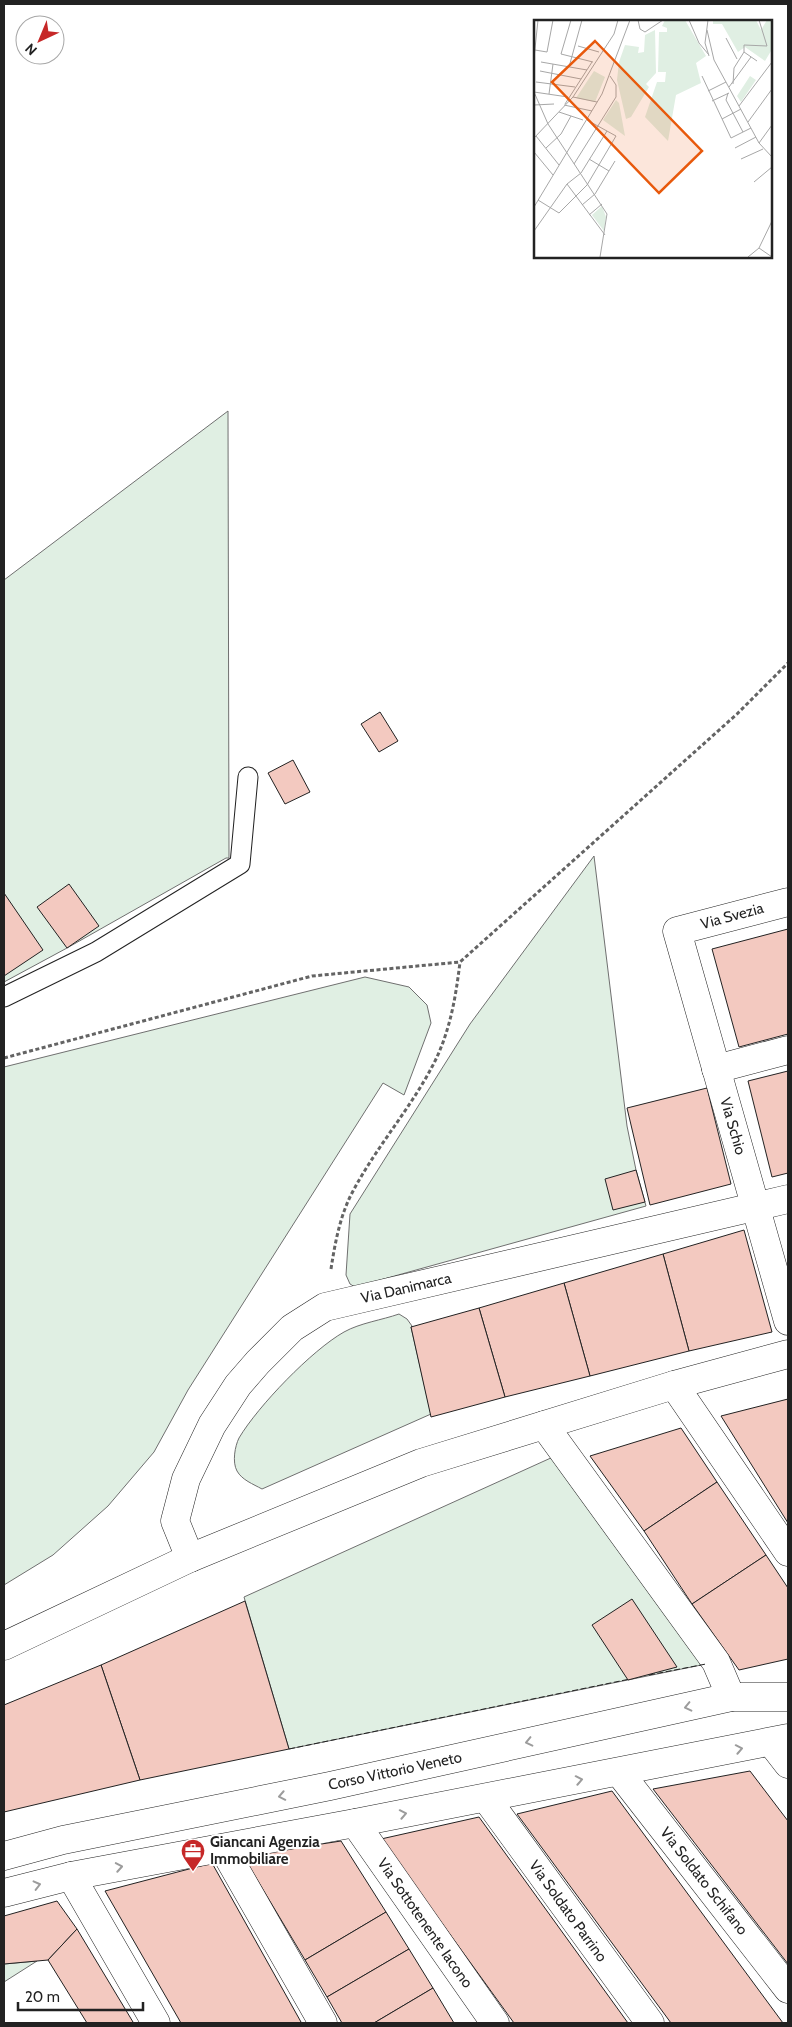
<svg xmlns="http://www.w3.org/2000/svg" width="792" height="2027" font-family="Cabin,sans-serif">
<rect width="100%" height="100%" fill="#fff"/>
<!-- green -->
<g fill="#e0efe3" stroke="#6f6f6f">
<polygon points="228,411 229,858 226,858 67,948 4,982 4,580"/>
<polygon points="594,856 627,1126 636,1170 646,1206 355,1287 350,1284 346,1275 350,1214 470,1024"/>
<polygon points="365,977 409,987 427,1005 431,1023 404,1095 383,1083 188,1390 154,1452 108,1506 53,1555 4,1585 4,1067"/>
<path d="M399 1314 407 1319 412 1326 411 1327 431 1414 262 1489C253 1484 242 1480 237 1471 232 1462 235 1446 239 1438 258 1406 312 1350 344 1332 360 1323 382 1320 399 1314Z"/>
<polygon points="564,1452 716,1662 289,1749 244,1597"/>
<polygon points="37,1961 4,1982 4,1964"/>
</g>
<!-- building -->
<g fill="#f3c9c0" stroke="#222">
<polygon points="380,712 398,741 379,752 361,724"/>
<polygon points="293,760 310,792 285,804 268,773"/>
<polygon points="69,884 99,926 67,948 37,907"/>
<polygon points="4,893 43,950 4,976"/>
<polygon points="788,929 788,1034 739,1047 712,949"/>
<polygon points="788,1071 788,1173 772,1177 748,1081"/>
<polygon points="707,1088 731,1184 650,1205 627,1108"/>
<polygon points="636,1170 645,1202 613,1210 605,1179"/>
<polygon points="744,1230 772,1332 689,1351 663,1254"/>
<polygon points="663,1254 689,1351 590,1376 564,1283"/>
<polygon points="564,1283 590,1376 505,1397 479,1308"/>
<polygon points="479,1308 505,1397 431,1417 411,1327"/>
<polygon points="788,1399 788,1523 721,1416"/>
<polygon points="681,1428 717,1482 644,1531 590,1456"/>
<polygon points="717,1482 766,1555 692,1604 644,1531"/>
<polygon points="766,1555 788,1588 788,1659 739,1670 692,1604"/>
<polygon points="632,1599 677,1667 628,1680 592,1625"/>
<polygon points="245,1601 289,1749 140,1780 101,1665"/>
<polygon points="101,1665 140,1780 4,1812 4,1705"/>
<polygon points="750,1771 788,1821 788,1964 653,1789"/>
<polygon points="612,1791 783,2023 671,2023 517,1814"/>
<polygon points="479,1817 628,2023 514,2023 381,1839"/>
<polygon points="341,1841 386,1912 305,1960 243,1856"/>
<polygon points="212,1863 301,2022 299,2023 181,2023 105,1891"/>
<polygon points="57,1901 77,1929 48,1960 4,1964 4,1916"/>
<polygon points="386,1912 409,1949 327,1997 305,1960"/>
<polygon points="77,1929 133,2022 130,2023 87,2023 48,1960"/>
<polygon points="409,1949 433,1988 374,2023 342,2023 327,1997"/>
<polygon points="433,1988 454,2023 374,2023"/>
</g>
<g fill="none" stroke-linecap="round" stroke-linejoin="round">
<defs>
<polyline id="lane" points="4,997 96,952 240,864 248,777"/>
<g id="street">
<polyline points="788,902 677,931 788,1321"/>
<polyline points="716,1069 788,1050"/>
<polyline points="674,1385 788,1552"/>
<polyline points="544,1425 716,1662 731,1697"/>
<polyline points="190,1558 175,1521 186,1479 212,1425 238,1385 258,1362 292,1328 325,1307 788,1199"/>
<polyline points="4,1646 190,1558 421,1463 674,1385 788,1354"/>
<polyline points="771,1742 788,1764"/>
<polyline points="619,1772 788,1989"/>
<polyline points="486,1798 650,2023"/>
<polyline points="355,1823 495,2023"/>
<polyline points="223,1848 323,2023"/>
<polyline points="71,1876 156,2023"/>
</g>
<g id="primary">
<polyline points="4,1856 63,1840 330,1786 731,1697 788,1697"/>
<polyline points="4,1893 71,1876 355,1823 788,1738"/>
</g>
</defs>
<!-- lane casing -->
<use href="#lane" stroke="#222" stroke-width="21"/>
<!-- street casing -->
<use href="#street" stroke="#222" stroke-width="29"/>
<!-- primary casing -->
<use href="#primary" stroke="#222" stroke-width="29"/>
<!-- path -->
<g stroke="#646464" stroke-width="3" stroke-dasharray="4 2.5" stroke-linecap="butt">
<polyline points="4,1058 312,976 460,962 737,714 788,663"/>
<path d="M331 1269C335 1243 340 1216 352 1193 377 1145 414 1105 437 1057 451 1026 456 995 460 962"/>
</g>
<!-- lane -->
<use href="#lane" stroke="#fff" stroke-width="19"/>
<!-- street -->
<use href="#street" stroke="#fff" stroke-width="28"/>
<!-- primary -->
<use href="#primary" stroke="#fff" stroke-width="28"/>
<!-- fence -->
<g stroke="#222" stroke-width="1" stroke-dasharray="6 2.5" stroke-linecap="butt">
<polyline points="649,1675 706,1664"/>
<polyline points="289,1749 630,1679"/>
</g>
</g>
<!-- one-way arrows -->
<defs><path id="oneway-chevron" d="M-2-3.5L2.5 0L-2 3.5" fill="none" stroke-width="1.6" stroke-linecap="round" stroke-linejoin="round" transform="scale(1.25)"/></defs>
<g stroke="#9c9c9c">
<use href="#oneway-chevron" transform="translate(688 1707) rotate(167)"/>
<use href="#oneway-chevron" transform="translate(529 1742) rotate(167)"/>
<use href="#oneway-chevron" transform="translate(739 1749) rotate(-11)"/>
<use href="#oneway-chevron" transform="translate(579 1780) rotate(-11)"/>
<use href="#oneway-chevron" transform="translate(282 1796) rotate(169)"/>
<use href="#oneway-chevron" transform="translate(403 1814) rotate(-11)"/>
<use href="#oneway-chevron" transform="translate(119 1867) rotate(-10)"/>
<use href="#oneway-chevron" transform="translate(37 1885) rotate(-14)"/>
</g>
<!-- icons -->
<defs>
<symbol id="office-pin" viewBox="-11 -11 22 30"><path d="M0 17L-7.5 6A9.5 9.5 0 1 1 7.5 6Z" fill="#c62828" stroke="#fff"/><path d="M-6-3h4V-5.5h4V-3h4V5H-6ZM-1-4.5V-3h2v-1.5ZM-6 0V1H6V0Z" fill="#fff"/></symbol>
</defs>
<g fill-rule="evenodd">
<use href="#office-pin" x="179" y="1837" width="28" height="38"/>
</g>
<g text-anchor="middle" stroke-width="4" stroke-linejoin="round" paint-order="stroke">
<!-- street labels -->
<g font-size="15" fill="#222" stroke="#fff">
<text transform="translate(732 916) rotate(-15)" y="5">Via Svezia</text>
<text transform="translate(733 1126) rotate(74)" y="5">Via Schio</text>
<text transform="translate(406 1288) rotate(-13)" y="5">Via Danimarca</text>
<text transform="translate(395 1771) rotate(-12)" y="5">Corso Vittorio Veneto</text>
<text transform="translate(704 1881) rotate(52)" y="5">Via Soldato Schifano</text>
<text transform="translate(568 1911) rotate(54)" y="5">Via Soldato Parrino</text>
<text transform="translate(425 1923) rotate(55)" y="5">Via Sottotenente Iacono</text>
</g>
<!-- poi labels -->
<g font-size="15" font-weight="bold" fill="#222" stroke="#fff" text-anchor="start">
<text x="210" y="1847">Giancani Agenzia<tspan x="210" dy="17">Immobiliare</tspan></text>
</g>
</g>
<!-- overview -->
<g transform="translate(534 20)">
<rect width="238" height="238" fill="#fff"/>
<path d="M131 0H151L172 36 162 43 167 63 142 75 134 121 111 97 123 62H131L132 52H124L125 12H133V8L128 6ZM179 0H222L227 10 233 0H237V31L231 41 211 27 204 32 188 4H179ZM121 10 122 53 112 64 115 67 97 97 92 99 83 60 85 42 91 25 105 27 104 33 110 32 111 15ZM60 51 71 57 61 82 42 78ZM216 56 222 60 207 82 203 76ZM82 80 85 83 91 116 69 100ZM68 186 72 197 70 211 58 195Z" fill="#e0efe3"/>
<path fill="none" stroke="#a7a7a7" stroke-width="1" d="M37 0 27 34 59 42M104 0 106 9 111 12 129 0M155 0 165 23 175 35M174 0 171 23 175 36M173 10 180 40 225 123 238 137M192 18 203 39M44 26 65 32M1 30 13 32 19 0M210 32 223 41M0 38 4 0M7 42 53 50M35 47 48 0M6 51 47 59M168 56 197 118 217 108M2 62 41 67M199 64 200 48 210 32V25L233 26 225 0M195 67 217 37M174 71 192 62M0 72 14 104 73 194 66 237M0 72 34 77M194 73 192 80 209 112M15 74 19 44M39 77 63 82M178 81 195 73M31 84 58 42M0 85 20 84M30 85 58 91M205 86 238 42M25 92 49 100M188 99 207 89M214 102 238 69M2 116 25 145M0 118 39 77 80 14 84 0M225 123 238 105M12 128 27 114 37 96M201 128 222 117M0 132 19 155M55 139 75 151M207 139 229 129M40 144 82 77V65L76 56M220 162 238 147M33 164 71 215M4 180 25 193 53 165 82 116 53 100M48 185 61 174 81 141M0 187 68 74 96 0M55 195 68 184M0 211 33 164 47 153 73 111M225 228 238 237M214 237 225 228 238 201"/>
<path fill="#e8590c" fill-opacity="0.15" stroke="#e8590c" stroke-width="2.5" d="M61 21 168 131 125 173 18 62Z"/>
<rect width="238" height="238" fill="none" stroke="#222" stroke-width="2.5"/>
</g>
<!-- border -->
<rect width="792" height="2027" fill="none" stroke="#222222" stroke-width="10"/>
<!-- north arrow -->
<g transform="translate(40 40) rotate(224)"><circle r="24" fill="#ffffff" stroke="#a7a7a7"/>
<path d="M0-4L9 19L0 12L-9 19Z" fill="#c62828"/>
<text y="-8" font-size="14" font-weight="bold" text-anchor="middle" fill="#222222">N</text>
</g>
<!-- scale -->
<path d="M18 2002v8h125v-8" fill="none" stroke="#222222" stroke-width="2.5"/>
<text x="25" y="2002" font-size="15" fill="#222222" stroke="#ffffff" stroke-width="4" paint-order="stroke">20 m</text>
</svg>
